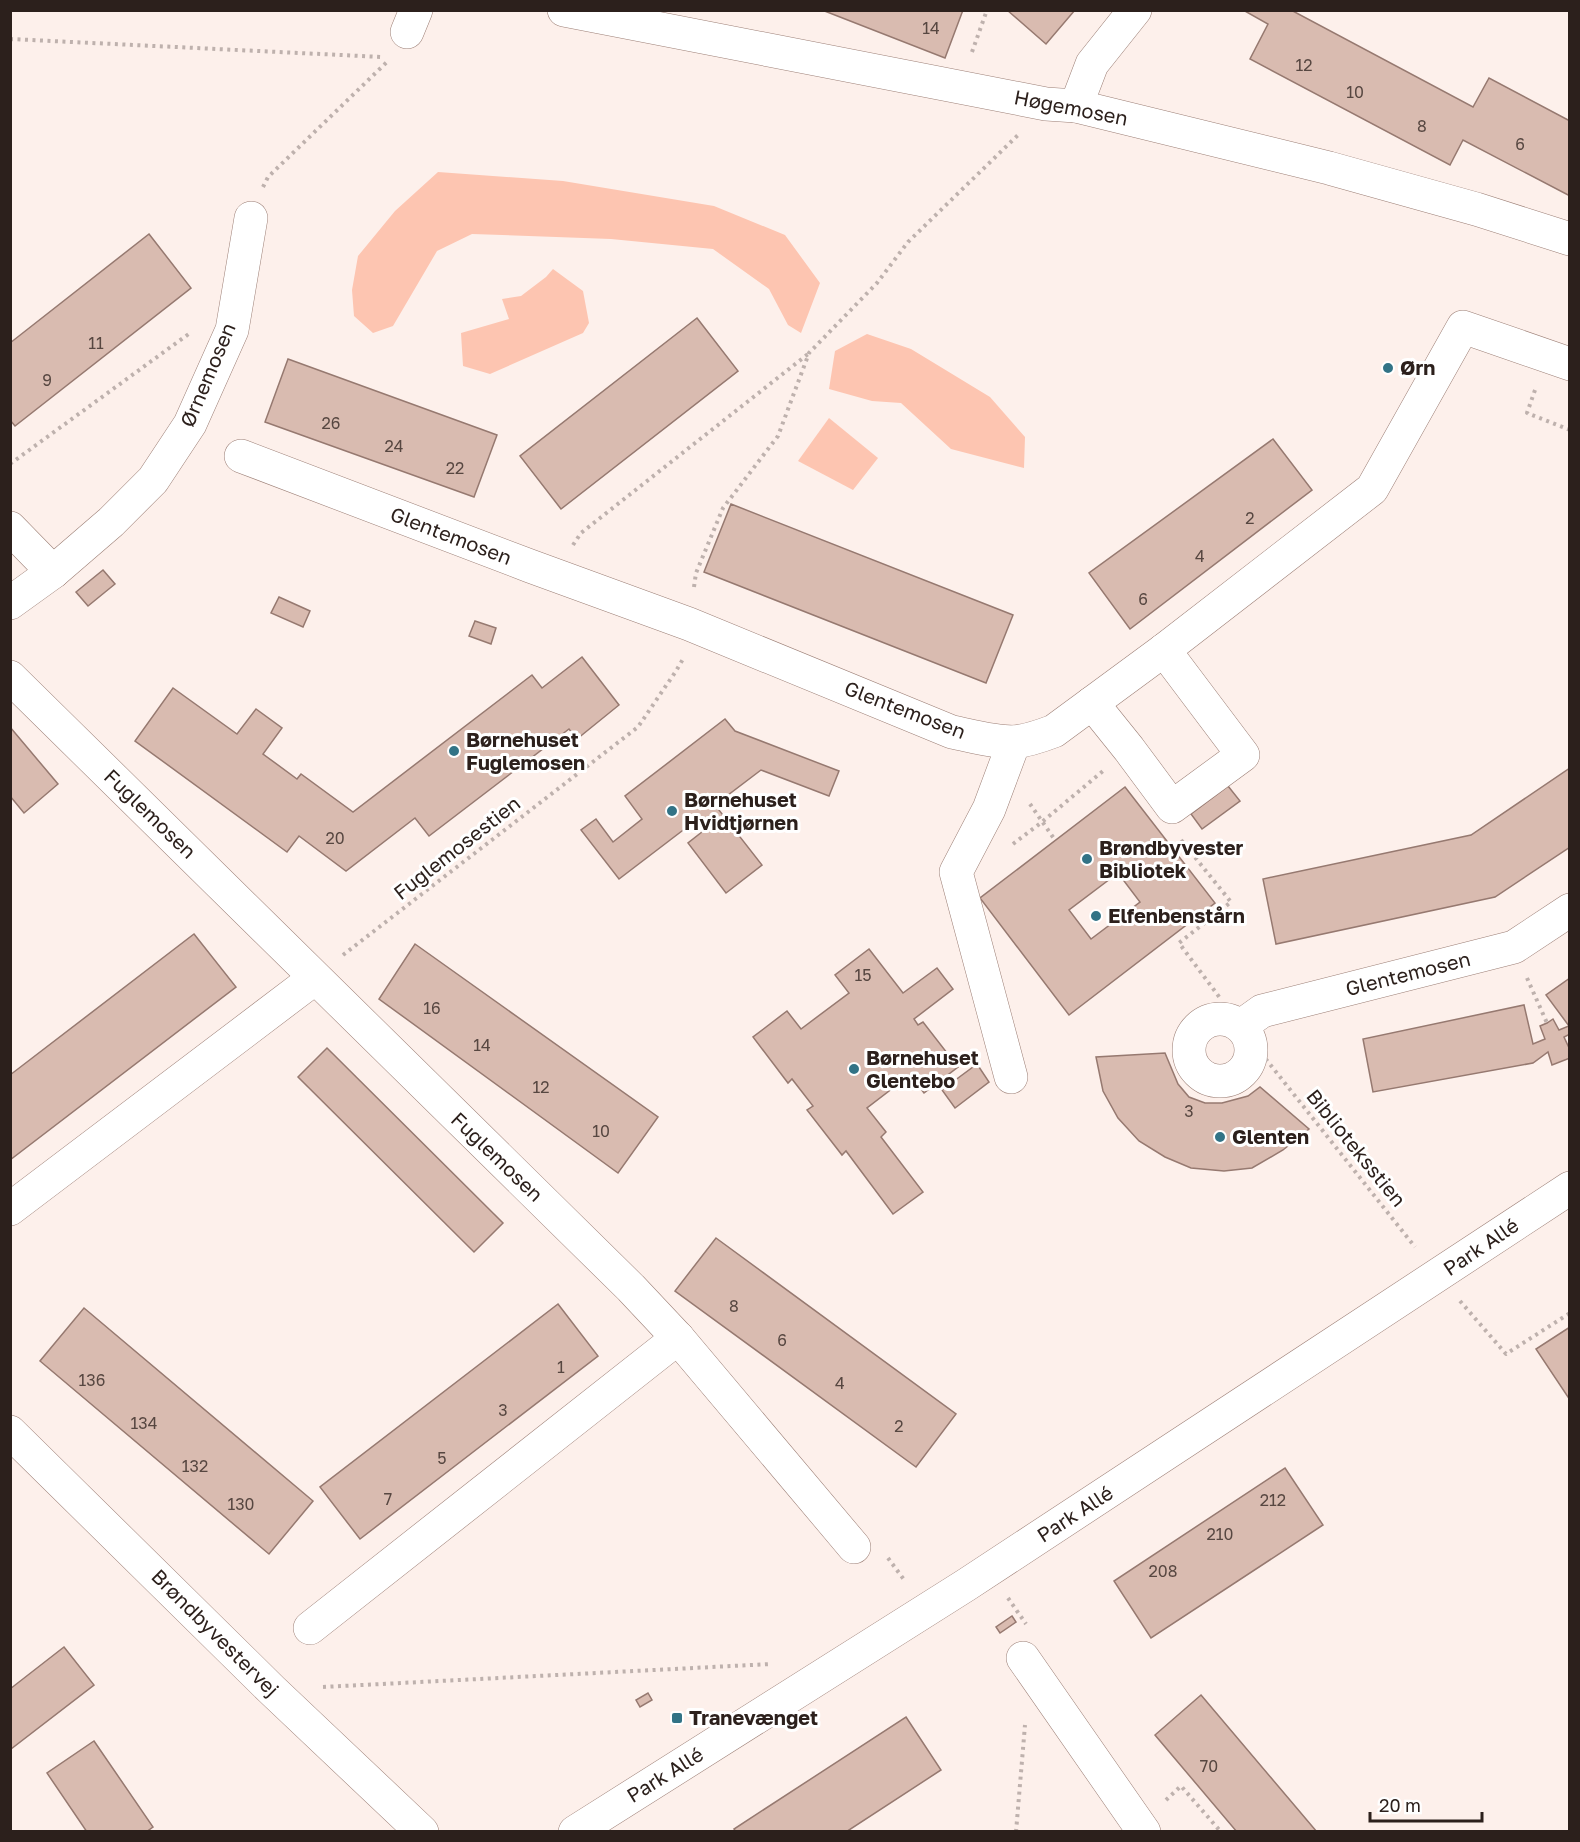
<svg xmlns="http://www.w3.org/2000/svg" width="1580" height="1842" font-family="'Golos Text',sans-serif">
<rect width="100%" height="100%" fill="#fdf0eb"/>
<!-- green -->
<g fill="#fdc5b1">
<polygon points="438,172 563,181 714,206 785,235 820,283 801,333 788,325 769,289 713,249 611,239 472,234 437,251 393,326 373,333 354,316 352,290 358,256 395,211"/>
<polygon points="553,269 583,291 589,323 583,333 490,374 463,366 461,333 509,319 502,299 521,296 546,277"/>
<polygon points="867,334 911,349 990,397 1025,437 1024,468 951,449 901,403 872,401 829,389 835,351"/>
<polygon points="829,418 878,458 853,490 798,461"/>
</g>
<!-- building -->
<g fill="#d9bbb0" stroke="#967970" stroke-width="1.5" fill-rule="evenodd">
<polygon points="822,10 963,10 945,58"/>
<polygon points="1007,10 1075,10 1046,44"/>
<polygon points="1243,10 1291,10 1473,107 1489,78 1570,121 1570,196 1463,140 1450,165 1250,59 1268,24"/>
<polygon points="149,234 191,288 15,426 10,420 10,343"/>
<polygon points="697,318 738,371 561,509 520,456"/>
<polygon points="288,359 497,435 474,497 265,422"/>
<polygon points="1273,439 1312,490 1130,629 1089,573"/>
<polygon points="731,504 1013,615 986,683 704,572"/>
<polygon points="103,570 115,584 88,606 76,592"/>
<polygon points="279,597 310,611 303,627 271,613"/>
<polygon points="475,621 496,628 491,644 469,636"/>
<polygon points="582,657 619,705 577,739 569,729 429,836 415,818 346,871 299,836 287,852 135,741 173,688 237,734 256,709 282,728 263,754 297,779 301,774 353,812 532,675 542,688"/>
<polygon points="725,719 735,731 839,771 829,796 761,770 715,805 762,865 726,893 688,843 707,828 699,818 619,879 581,830 596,819 613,842 642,819 625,796"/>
<polygon points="10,727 58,784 24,813 10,796"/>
<polygon points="1570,768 1570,847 1495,897 1276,944 1263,879 1471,835"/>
<polygon points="1228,786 1240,801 1202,829 1191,814"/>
<path d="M1125 787 1215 903 1069 1015 980 898ZM1118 873 1140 902 1091 939 1069 910Z"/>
<polygon points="194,934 236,987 10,1160 10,1075"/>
<polygon points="415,944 658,1117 618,1173 379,999"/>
<polygon points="869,949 903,993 937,968 953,989 914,1019 918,1025 923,1022 958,1067 924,1093 910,1075 867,1108 886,1132 881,1137 923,1192 893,1214 846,1151 842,1155 807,1110 813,1106 792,1079 788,1083 753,1037 787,1011 801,1029 849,993 835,975"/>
<polygon points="1570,978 1570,1034 1564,1037 1570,1050 1570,1058 1552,1065 1548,1052 1533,1063 1373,1092 1363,1039 1524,1005 1533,1044 1545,1039 1540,1026 1547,1023 1553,1019 1559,1030 1569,1026 1546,995"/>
<polygon points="327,1048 503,1223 474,1252 298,1077"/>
<polygon points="1165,1053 1178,1084 1189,1097 1205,1103 1222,1103 1248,1096 1260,1087 1309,1129 1283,1150 1252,1168 1224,1171 1191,1168 1165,1157 1139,1141 1118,1118 1103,1091 1096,1057"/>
<polygon points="977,1064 989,1082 955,1108 942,1090"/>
<polygon points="716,1238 956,1414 916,1467 675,1291"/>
<polygon points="558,1304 598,1356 360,1539 320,1487"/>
<polygon points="84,1308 313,1501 269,1554 40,1361"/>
<polygon points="1570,1327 1570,1400 1536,1349"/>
<polygon points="1285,1468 1323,1525 1151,1638 1114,1581"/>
<polygon points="1012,1616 1016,1622 1000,1633 996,1627"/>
<polygon points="64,1647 94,1685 11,1749 10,1689"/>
<polygon points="648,1693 652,1700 640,1707 636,1700"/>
<polygon points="1201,1695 1317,1832 1237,1832 1155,1735"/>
<polygon points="906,1717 941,1770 846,1832 736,1832 734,1829"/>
<polygon points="94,1741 153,1827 146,1832 87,1832 47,1773"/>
</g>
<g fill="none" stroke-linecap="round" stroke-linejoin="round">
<defs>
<g id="minor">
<polyline points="564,10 1046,104 1076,106 1329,168 1476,209 1570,239"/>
<polyline points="407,32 416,10"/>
<polyline points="1076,106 1092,64 1135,10"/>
<path d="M241 456 530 566 689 624 952 732C972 736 992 742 1013 742 1027 741 1041 736 1054 731L1164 650 1372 489 1463 327 1570 364"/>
<polyline points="10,528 53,572"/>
<polyline points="10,603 53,572 111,522 153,480 190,424 232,330 251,218"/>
<polyline points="10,677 631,1288 678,1338 854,1547"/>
<polyline points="1092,703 1129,749 1172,807 1243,755 1164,650"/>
<circle cx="1220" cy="1050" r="31"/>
<polyline points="1241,1026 1262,1011 1514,947 1570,910"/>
<polyline points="1011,1077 956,872 989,809 1014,742"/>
<polyline points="10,1209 315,978"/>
<polyline points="10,1432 272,1690 422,1832"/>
<polyline points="310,1628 678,1338"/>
<polyline points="1023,1658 1144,1832"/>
<polyline points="575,1832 966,1585 1570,1188"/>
</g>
</defs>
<!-- minor casing -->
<use href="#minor" stroke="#9c7f76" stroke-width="34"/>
<!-- path -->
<g stroke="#beb1ad" stroke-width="4" stroke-dasharray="3 4.5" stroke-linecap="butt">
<polyline points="10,39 382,57"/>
<polyline points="972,52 987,10"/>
<polyline points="263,187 268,177 389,60"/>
<polyline points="1535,390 1527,413 1570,430"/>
<polyline points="10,464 190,333"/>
<polyline points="573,545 581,533 808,354"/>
<polyline points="694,587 696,573 723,508 778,436 809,353 877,283 908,242 1018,135"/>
<polyline points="1030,804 1055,840"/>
<polyline points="1181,840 1231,902 1179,943 1220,998"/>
<polyline points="1013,844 1042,822 1103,771"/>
<polyline points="343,955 638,727 676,671 683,659"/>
<polyline points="1527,978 1547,1023"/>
<polyline points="1261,1053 1415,1247"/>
<polyline points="1460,1301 1506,1354 1570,1313"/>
<polyline points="888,1558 905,1581"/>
<polyline points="1008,1598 1026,1624"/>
<polyline points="323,1687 771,1664"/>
<polyline points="1166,1800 1181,1786 1221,1832"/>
<polyline points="1016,1832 1025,1725"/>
</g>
<!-- minor -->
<use href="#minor" stroke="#fff" stroke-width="33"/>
</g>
<!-- markers -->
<g fill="#327386" stroke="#fff" stroke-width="2">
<circle cx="1388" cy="368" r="6"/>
<circle cx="454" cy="751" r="6"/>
<circle cx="672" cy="811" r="6"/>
<circle cx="1087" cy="859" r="6"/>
<circle cx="1096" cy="916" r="6"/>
<circle cx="854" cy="1069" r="6"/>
<circle cx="1220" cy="1137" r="6"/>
<rect x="671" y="1712" width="12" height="12" rx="3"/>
</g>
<g text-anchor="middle" stroke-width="6" stroke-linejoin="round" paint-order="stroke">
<!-- number labels -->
<g font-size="16" fill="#574741">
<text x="931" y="34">14</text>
<text x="1304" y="71">12</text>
<text x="1355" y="98">10</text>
<text x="1422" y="132">8</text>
<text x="1520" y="150">6</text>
<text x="96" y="349">11</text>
<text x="47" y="386">9</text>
<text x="331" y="429">26</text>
<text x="394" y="452">24</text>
<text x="455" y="474">22</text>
<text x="1250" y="524">2</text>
<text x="1200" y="562">4</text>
<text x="1143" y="605">6</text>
<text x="335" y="844">20</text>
<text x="863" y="981">15</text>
<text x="432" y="1014">16</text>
<text x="482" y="1051">14</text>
<text x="541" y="1093">12</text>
<text x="1189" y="1117">3</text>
<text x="601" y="1137">10</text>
<text x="734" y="1312">8</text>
<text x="782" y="1346">6</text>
<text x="561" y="1373">1</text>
<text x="92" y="1386">136</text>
<text x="840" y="1389">4</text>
<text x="503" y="1416">3</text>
<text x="144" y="1429">134</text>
<text x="899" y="1432">2</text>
<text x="442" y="1464">5</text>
<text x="195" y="1472">132</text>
<text x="388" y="1505">7</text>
<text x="1273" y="1506">212</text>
<text x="241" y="1510">130</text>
<text x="1220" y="1540">210</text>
<text x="1163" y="1577">208</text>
<text x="1209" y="1772">70</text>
</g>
<!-- street labels -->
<g font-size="20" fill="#2c201c" stroke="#fff">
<text transform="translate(1071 108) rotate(11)" y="7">Høgemosen</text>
<text transform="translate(208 375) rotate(-67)" y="7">Ørnemosen</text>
<text transform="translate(451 536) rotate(21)" y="7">Glentemosen</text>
<text transform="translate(905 710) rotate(21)" y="7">Glentemosen</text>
<text transform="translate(150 814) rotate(44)" y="7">Fuglemosen</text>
<text transform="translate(457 848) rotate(-38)" y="7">Fuglemosestien</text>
<text transform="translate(1408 974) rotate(-14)" y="7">Glentemosen</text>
<text transform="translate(1356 1148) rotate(51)" y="7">Biblioteksstien</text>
<text transform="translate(497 1157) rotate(44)" y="7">Fuglemosen</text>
<text transform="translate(1481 1247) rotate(-34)" y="7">Park Allé</text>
<text transform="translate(1075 1514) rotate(-33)" y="7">Park Allé</text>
<text transform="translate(215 1633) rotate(45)" y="7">Brøndbyvestervej</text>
<text transform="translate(665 1775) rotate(-32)" y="7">Park Allé</text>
</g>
<!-- poi labels -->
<g font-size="20" font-weight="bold" fill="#2c201c" stroke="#fff" text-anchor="start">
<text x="1400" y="375">Ørn</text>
<text x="466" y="747">Børnehuset<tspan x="466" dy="23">Fuglemosen</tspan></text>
<text x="684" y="807">Børnehuset<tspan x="684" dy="23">Hvidtjørnen</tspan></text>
<text x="1099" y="855">Brøndbyvester<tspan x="1099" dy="23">Bibliotek</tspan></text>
<text x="1108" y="923">Elfenbenstårn</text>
<text x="866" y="1065">Børnehuset<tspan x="866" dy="23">Glentebo</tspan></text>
<text x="1232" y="1144">Glenten</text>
<text x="689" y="1725">Tranevænget</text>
</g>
</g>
<!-- border -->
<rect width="1580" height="1842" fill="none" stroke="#2c201c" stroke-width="24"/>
<!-- scale -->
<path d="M1370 1812v9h112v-9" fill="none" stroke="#2c201c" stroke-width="3"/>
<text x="1379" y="1812" font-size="18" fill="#2c201c" stroke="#ffffff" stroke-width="4.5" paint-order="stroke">20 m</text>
</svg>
